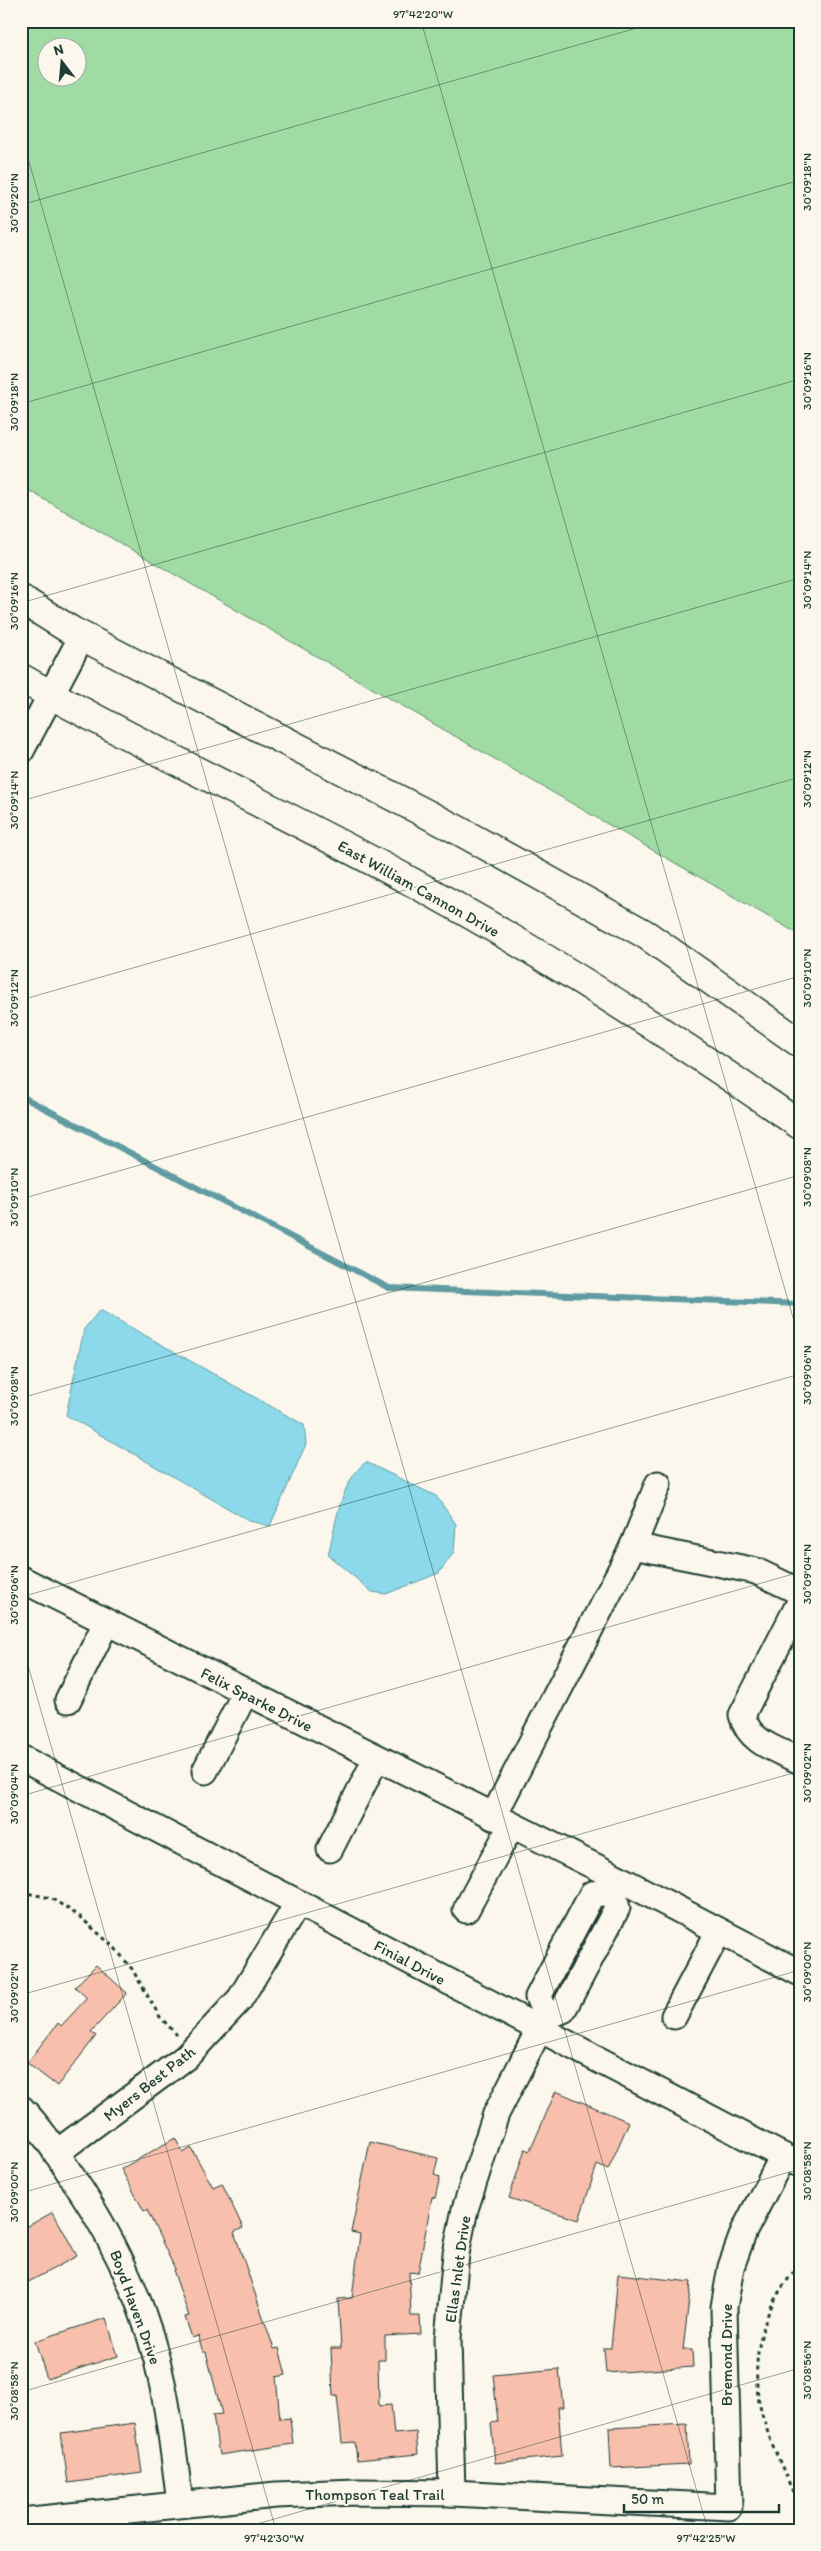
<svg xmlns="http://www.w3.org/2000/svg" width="821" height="2551" font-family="Itim,sans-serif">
<rect width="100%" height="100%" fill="#fbf7ec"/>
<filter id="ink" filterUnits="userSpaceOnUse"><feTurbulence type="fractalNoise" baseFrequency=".02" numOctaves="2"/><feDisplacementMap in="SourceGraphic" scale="10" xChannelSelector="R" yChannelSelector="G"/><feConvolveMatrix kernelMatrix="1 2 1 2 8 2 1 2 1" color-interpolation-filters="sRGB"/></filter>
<g filter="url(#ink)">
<!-- green -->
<path fill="#9fdba3" stroke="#5f8c6c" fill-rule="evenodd" d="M21 21H800V935L21 486ZM48 48H78V78H48Z"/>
<!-- water -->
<g fill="#8bd9ea" stroke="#609ba1">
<polygon points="100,1310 304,1425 306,1444 270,1526 250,1521 66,1415 84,1329"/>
<path d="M366 1462 436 1496 456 1524 454 1552 439 1573 386 1594 372 1592 328 1555C336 1524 340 1482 366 1462Z"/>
</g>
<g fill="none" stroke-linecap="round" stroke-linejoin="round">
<!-- stream -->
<polyline stroke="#609ba1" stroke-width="6" points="21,1096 389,1288 800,1304"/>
</g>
<!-- building -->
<g fill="#f7bfac" stroke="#1f3d34">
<polygon points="96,1965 127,1993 91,2032 96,2036 57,2086 27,2063 58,2023 61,2026 87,1998 75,1987"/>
<polygon points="556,2091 629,2122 608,2170 597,2165 579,2220 509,2198 525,2149 530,2151"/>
<polygon points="175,2138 183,2153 191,2148 213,2187 222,2183 243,2228 234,2232 274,2349 279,2348 286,2375 276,2377 280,2419 290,2418 293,2444 219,2455 213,2415 222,2414 206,2352 203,2352 198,2336 192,2338 185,2317 189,2316 173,2270 175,2269 147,2210 144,2211 121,2169"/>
<polygon points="370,2142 438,2158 434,2175 440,2177 435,2198 432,2197 418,2273 409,2272 411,2316 420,2316 421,2334 385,2336 385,2360 378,2360 379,2406 391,2405 394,2434 416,2432 418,2454 357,2460 355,2442 342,2443 337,2396 333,2396 331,2348 341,2348 338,2299 352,2298 360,2234 351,2232"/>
<polygon points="53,2212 77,2256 21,2286 21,2230"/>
<polygon points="618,2274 691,2282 683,2350 692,2350 693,2367 606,2373 604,2348 611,2348"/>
<polygon points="106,2318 118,2356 47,2379 35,2341"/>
<polygon points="559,2369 563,2407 558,2407 562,2456 495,2463 491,2423 498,2422 493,2375"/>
<polygon points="135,2423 142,2473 68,2483 61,2433"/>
<polygon points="687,2424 689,2464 611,2468 609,2428"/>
</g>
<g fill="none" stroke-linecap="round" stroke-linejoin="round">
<defs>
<g id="street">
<polyline points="21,751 82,636"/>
<polyline points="633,1546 658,1484"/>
<polyline points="21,1579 620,1879"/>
<path d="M800 1602 742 1715C749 1743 776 1749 800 1761"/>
<polyline points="68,1700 106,1623"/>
<polyline points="21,1758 800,2165"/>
<polyline points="205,1771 245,1693"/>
<polyline points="493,1817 633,1546 756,1571 800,1592"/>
<polyline points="330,1849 376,1759"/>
<polyline points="466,1910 511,1826"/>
<polyline points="546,2016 563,2010 617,1908 613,1892 620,1879 800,1973"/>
<polyline points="674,2016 719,1931"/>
<path d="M21 2108C42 2129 57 2154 73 2178 116 2242 148 2310 163 2387 171 2425 175 2465 180 2503"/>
<polyline points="56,2153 186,2057 240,1999 298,1903"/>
<polyline points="452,2493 448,2338 456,2254 465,2209 496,2114 546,2016 538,1997 592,1894 613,1892"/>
<polyline points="21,2521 276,2495 357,2492 452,2493 729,2507 724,2307 731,2267 744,2231 783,2156"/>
</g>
<g id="secondary">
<polyline points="21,599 72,631 456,829 645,934 800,1043"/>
<path d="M21 678C148 750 281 811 410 881 545 954 674 1037 800 1125"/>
</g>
</defs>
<!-- street casing -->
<use href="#street" stroke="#1f3d34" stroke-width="29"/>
<!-- secondary casing -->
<use href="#secondary" stroke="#1f3d34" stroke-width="31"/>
<!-- path -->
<g stroke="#1f3d34" stroke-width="3" stroke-dasharray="4 4" stroke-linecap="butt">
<polyline points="21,1892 51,1898 79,1916 115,1948 132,1969 160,2017 177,2035"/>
<path d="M800 2266C766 2299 752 2348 758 2396 764 2433 786 2474 800 2508"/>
</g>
<!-- street -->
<use href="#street" stroke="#fbf7ec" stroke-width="25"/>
<!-- secondary -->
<use href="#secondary" stroke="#fbf7ec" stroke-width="28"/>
</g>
</g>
<!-- ticks -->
<path fill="none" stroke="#1f3d34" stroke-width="1" stroke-opacity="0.45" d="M421 21 800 1342M21 134 708 2530M21 205 661 21M21 404 800 180M21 603 800 379M21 801 800 578M21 1000 800 777M21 1199 800 976M21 1398 800 1175M21 1597 800 1374M21 1641 276 2530M21 1796 800 1572M21 1995 800 1771M21 2193 800 1970M21 2392 800 2169M236 2530 800 2368"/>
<g text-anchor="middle" stroke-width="4" stroke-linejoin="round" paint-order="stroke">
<!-- street labels -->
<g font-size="16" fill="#1f3d34" stroke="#fbf7ec">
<text transform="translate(419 888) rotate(29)" y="6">East William Cannon Drive</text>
<text transform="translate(257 1699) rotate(27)" y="6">Felix Sparke Drive</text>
<text transform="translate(410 1962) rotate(28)" y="6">Finial Drive</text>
<text transform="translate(149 2083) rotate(-38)" y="6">Myers Best Path</text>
<text transform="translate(457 2269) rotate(-82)" y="6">Ellas Inlet Drive</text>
<text transform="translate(136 2307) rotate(70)" y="6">Boyd Haven Drive</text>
<text transform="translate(726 2355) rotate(-90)" y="6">Bremond Drive</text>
<text x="375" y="2500">Thompson Teal Trail</text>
</g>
</g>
<!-- margin -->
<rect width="821" height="2551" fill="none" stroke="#fbf7ec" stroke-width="55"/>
<!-- north arrow -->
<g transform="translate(62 62) rotate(344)"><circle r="24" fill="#fbf7ec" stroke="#a3ada2"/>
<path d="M0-4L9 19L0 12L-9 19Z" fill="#1f3d34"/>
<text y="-8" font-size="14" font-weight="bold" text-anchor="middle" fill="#1f3d34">N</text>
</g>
<!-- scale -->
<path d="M624 2504v8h155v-8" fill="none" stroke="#1f3d34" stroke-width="2.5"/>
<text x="631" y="2504" font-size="15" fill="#1f3d34" stroke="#fbf7ec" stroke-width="4" paint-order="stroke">50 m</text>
<rect x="28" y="28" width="766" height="2496" fill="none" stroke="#1f3d34" stroke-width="2"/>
<g font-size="12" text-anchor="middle" fill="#1f3d34">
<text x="423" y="18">97°42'20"W</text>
<text transform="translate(807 182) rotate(-90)" y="4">30°09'18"N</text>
<text transform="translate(14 203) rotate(-90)" y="4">30°09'20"N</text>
<text transform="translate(807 381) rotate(-90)" y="4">30°09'16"N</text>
<text transform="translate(14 402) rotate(-90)" y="4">30°09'18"N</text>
<text transform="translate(807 580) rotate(-90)" y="4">30°09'14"N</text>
<text transform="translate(14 601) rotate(-90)" y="4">30°09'16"N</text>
<text transform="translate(807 779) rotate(-90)" y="4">30°09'12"N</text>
<text transform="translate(14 800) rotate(-90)" y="4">30°09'14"N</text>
<text transform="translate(807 978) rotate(-90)" y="4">30°09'10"N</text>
<text transform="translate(14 998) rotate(-90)" y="4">30°09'12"N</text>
<text transform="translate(807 1177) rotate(-90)" y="4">30°09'08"N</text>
<text transform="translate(14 1197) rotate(-90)" y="4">30°09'10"N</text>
<text transform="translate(807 1375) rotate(-90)" y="4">30°09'06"N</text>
<text transform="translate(14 1396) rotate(-90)" y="4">30°09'08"N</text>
<text transform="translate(807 1574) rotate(-90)" y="4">30°09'04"N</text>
<text transform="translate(14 1595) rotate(-90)" y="4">30°09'06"N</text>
<text transform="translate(807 1773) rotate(-90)" y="4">30°09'02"N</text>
<text transform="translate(14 1794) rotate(-90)" y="4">30°09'04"N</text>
<text transform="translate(807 1972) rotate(-90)" y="4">30°09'00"N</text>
<text transform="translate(14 1993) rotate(-90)" y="4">30°09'02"N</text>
<text transform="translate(807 2171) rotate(-90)" y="4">30°08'58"N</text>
<text transform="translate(14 2192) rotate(-90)" y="4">30°09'00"N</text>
<text transform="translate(807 2370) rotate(-90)" y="4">30°08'56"N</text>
<text transform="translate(14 2391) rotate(-90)" y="4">30°08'58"N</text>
<text x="274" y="2542">97°42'30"W</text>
<text x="706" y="2542">97°42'25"W</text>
</g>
</svg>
